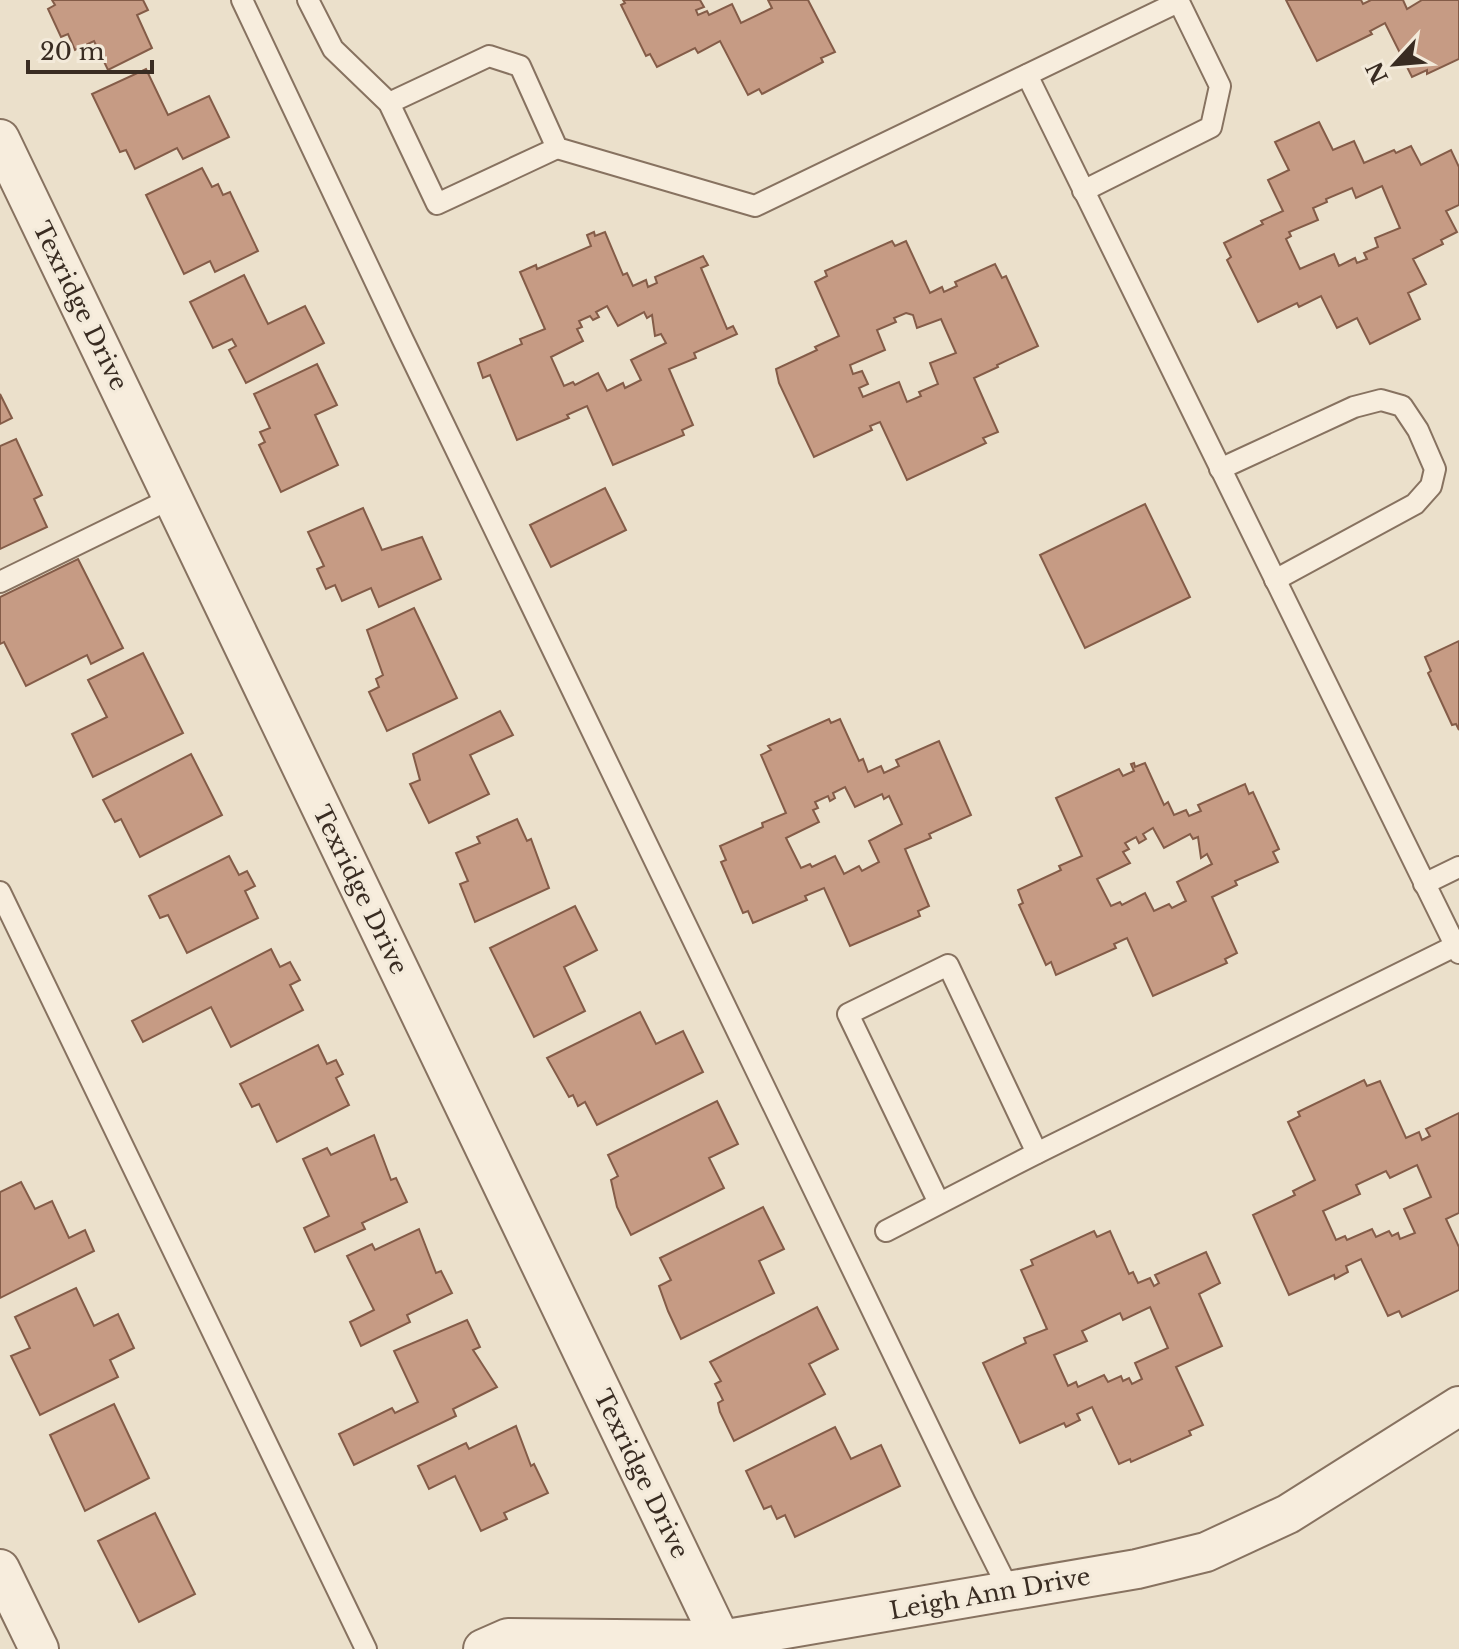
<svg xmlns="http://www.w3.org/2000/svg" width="1459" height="1649" font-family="'Libre Baskerville',serif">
<rect width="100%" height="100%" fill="#ebe0cb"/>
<!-- building -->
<g fill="#c69b84" stroke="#845c48" stroke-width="2" fill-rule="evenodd">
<polygon points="52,0 143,0 148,10 137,15 152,48 108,70 94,41 75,50 68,34 61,37 48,9 55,5"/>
<polygon points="623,0 700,0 704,7 696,10 698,15 707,11 709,15 732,4 741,23 772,8 768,0 808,0 835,52 821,58 823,62 762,94 759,89 748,95 720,41 698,53 695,48 657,67 650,54 646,56 621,5 625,3"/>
<polygon points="1286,0 1361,0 1363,4 1371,0 1403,0 1407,9 1422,0 1459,0 1459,59 1427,74 1427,70 1412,77 1385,23 1370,31 1372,34 1317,61"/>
<polygon points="146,69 168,115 209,96 229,137 183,159 177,148 135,169 126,150 120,152 92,94"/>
<path d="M1319 122 1333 150 1354 141 1364 163 1394 150 1396 153 1411 146 1421 165 1451 150 1459 167V205L1446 211 1457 232 1441 240 1443 244 1413 259 1426 284 1408 293 1420 319 1370 344 1357 318 1337 328 1321 296 1299 307 1297 303 1258 322 1227 260 1231 257 1224 243 1263 224 1261 221 1283 211 1268 180 1289 170 1275 142ZM1382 186 1400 228 1375 238 1378 247 1364 253 1367 259 1357 263 1355 258 1339 266 1334 254 1300 269 1286 239 1291 236 1289 232 1318 220 1313 208 1327 202 1326 199 1352 188 1356 198Z"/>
<polygon points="202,168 212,187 218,184 223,195 230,192 258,251 215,272 210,261 184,274 146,195"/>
<path d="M594 232 595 236 605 232 623 275 627 273 633 286 646 280 648 287 657 283 655 277 703 256 708 265 701 268 727 329 733 326 737 334 694 353 696 358 669 369 693 425 682 430 684 435 613 465 587 406 567 415 569 418 517 440 490 375 483 378 478 363 522 344 520 339 545 329 520 272 536 265 537 269 591 246 587 235ZM607 306 618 326 644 312 647 318 652 315 655 336 661 334 666 343 631 360 641 380 625 388 623 383 607 391 598 373 575 385 573 382 564 386 551 357 583 341 577 329 582 327 579 321 590 316 593 320 599 317 596 312Z"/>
<path d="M892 241 895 246 906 241 930 293 942 287 944 292 957 286 955 282 995 264 1002 278 1006 276 1038 346 997 365 998 367 974 378 998 432 983 438 986 443 907 480 880 422 870 426 872 430 814 457 779 383 776 369 817 350 815 347 839 336 815 282 827 276 825 271ZM906 313 913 315 917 328 941 319 956 353 930 363 938 384 919 392 921 396 907 402 899 382 863 397 859 388 868 384 862 371 853 374 850 365 885 350 877 330 896 322 894 318Z"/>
<polygon points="244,275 268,324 305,306 324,343 246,383 229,350 236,346 232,339 213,348 190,302"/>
<polygon points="317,364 337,405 315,415 338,465 281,492 259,445 265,442 260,432 270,428 254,394"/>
<polygon points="0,394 12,418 0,424"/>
<polygon points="16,439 42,495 34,499 47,527 0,549 0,446"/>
<polygon points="605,488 626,530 551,567 530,525"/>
<polygon points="1145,504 1190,597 1085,648 1040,555"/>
<polygon points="363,508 382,550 422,537 441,579 379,607 371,588 342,601 335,585 326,589 317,569 324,566 308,532"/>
<polygon points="78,559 123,648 91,664 87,655 26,686 4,642 0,644 0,597"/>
<polygon points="414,608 457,698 387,731 369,692 379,687 376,679 383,675 367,630"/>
<polygon points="1459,641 1459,730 1456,724 1452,725 1428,673 1431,671 1425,657"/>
<polygon points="143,653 183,733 93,777 72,734 107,717 88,680"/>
<polygon points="500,711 513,735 470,755 489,794 429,823 410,784 420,780 413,754"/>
<path d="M829 719 831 723 840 719 859 761 863 759 868 772 881 766 884 773 899 766 896 760 939 741 971 815 929 834 931 838 905 849 929 906 918 911 920 916 850 946 824 888 805 896 807 900 753 923 748 911 743 913 721 862 726 860 720 846 763 827 762 823 786 813 761 755 771 750 768 746ZM845 787 855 807 882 794 884 799 889 796 902 824 869 841 879 862 862 871 859 866 844 874 835 856 812 867 810 864 801 868 786 838 819 822 813 810 818 808 815 802 828 796 830 801 835 798 833 793Z"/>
<polygon points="191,754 222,815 140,857 121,819 115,822 103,800"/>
<path d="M1134 763 1135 767 1145 763 1164 805 1168 802 1174 815 1186 810 1189 816 1201 811 1198 805 1245 784 1249 794 1253 792 1279 849 1273 852 1278 862 1235 881 1237 885 1212 897 1237 953 1225 959 1227 963 1153 996 1127 938 1114 944 1116 948 1056 975 1051 962 1046 965 1019 905 1023 903 1018 890 1061 870 1059 866 1082 856 1056 798 1119 769 1123 776 1134 771 1131 764ZM1153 828 1164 848 1190 834 1193 839 1198 837 1201 858 1207 854 1212 864 1177 882 1186 901 1172 908 1169 904 1154 911 1145 893 1122 905 1120 902 1111 906 1097 879 1130 863 1123 852 1129 849 1125 843 1136 837 1139 843 1146 839 1143 834Z"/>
<polygon points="517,819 527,841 531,839 549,888 475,922 460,884 468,881 456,853 480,843 477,837"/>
<polygon points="229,856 239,875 247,871 255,886 245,891 258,918 187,953 168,915 160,918 149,896"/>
<polygon points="575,906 597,950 564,967 585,1011 534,1037 490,948"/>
<polygon points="271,949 280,967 290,962 300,980 290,985 303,1010 231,1047 211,1007 143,1042 132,1021"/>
<polygon points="640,1012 656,1044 683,1031 703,1072 597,1125 585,1102 578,1106 573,1095 569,1097 547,1058"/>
<polygon points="318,1045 327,1064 336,1060 343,1074 336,1078 349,1105 277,1142 259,1104 252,1107 240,1084"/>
<path d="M1364 1080 1367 1086 1380 1081 1406 1138 1419 1132 1422 1140 1430 1136 1426 1129 1459 1113V1213L1446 1219 1459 1247V1290L1402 1317 1399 1311 1388 1316 1361 1259 1346 1266 1348 1272 1335 1279 1334 1275 1289 1295 1253 1215 1295 1195 1293 1191 1315 1180 1288 1122 1300 1116 1298 1112ZM1417 1165 1431 1197 1404 1209 1415 1233 1400 1239 1398 1233 1392 1236 1389 1231 1376 1237 1372 1229 1347 1240 1345 1236 1336 1240 1323 1211 1360 1194 1356 1185 1386 1171 1390 1178Z"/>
<polygon points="717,1101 738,1144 709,1158 724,1188 631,1235 617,1207 611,1180 618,1176 608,1155"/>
<polygon points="374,1135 391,1180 396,1178 407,1202 362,1223 365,1229 315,1252 304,1228 329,1216 303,1159 327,1148 331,1155"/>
<polygon points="21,1182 35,1209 52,1201 69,1238 85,1230 94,1251 0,1298 0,1192"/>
<polygon points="763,1207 784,1249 759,1261 774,1293 681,1339 668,1311 659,1286 671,1280 660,1258"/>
<polygon points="419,1229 436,1273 441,1271 452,1293 407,1315 410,1322 361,1346 350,1322 374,1310 347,1256 372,1244 375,1250"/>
<path d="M1094 1231 1097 1237 1110 1231 1129 1274 1133 1272 1138 1283 1150 1278 1154 1286 1159 1283 1155 1275 1206 1252 1220 1283 1199 1294 1222 1346 1176 1367 1203 1425 1189 1431 1191 1435 1131 1462 1130 1459 1119 1464 1092 1407 1077 1414 1080 1420 1066 1427 1064 1423 1020 1443 983 1363 1026 1343 1024 1338 1047 1329 1021 1270 1033 1265 1031 1260ZM1150 1307 1168 1348 1135 1363 1142 1379 1132 1384 1129 1378 1123 1381 1121 1376 1108 1382 1104 1375 1078 1387 1076 1382 1068 1386 1054 1355 1087 1341 1082 1331 1120 1313 1123 1320Z"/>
<polygon points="76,1288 94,1326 118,1314 134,1348 110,1360 118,1377 40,1415 11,1356 30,1348 15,1317"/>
<polygon points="817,1307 838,1349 809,1364 825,1394 734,1441 720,1412 718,1403 723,1400 715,1384 721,1381 710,1362"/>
<polygon points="467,1320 480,1347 473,1350 497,1387 453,1409 456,1416 354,1465 339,1434 392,1408 395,1413 418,1402 394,1351"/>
<polygon points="114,1404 149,1478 85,1511 50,1435"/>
<polygon points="516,1426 531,1466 534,1464 548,1493 504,1513 507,1519 481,1531 455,1476 429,1489 418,1466 466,1443 469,1449"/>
<polygon points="835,1427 851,1459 881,1445 900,1486 795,1537 785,1515 777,1519 771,1506 764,1509 746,1471"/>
<polygon points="155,1513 195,1594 139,1622 98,1541"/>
</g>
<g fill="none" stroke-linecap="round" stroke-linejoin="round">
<defs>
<g id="service">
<polyline points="242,0 403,340 965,1502 1009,1590"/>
<polyline points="308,0 333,49 389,103 437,204 557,148"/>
<polyline points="1027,75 1459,953"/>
<polyline points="389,103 489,56 520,66 557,148 755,206 1178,2"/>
<polyline points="1083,191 1211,127 1220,86 1178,0"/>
<polyline points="1220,469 1354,407 1381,400 1402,406 1418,430 1435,469 1431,486 1415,504 1275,580"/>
<polyline points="0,582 172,498"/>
<polyline points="1424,884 1459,867"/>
<polyline points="0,892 366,1649"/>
<polyline points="939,1203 848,1014 948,965 1037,1153"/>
<polyline points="886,1231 1037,1153 1455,946"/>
</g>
<g id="minor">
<polyline points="0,139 721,1640"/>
<polyline points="0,1569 39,1649"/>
<polyline points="483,1649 508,1638 721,1640 1137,1569 1206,1552 1288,1514 1459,1406"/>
</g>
</defs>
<!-- service casing -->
<use href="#service" stroke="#877260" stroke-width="24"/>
<!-- minor casing -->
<use href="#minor" stroke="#877260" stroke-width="42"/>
<!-- service -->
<use href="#service" stroke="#f7eddd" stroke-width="20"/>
<!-- minor -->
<use href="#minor" stroke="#f7eddd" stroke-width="38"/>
</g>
<g text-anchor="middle" stroke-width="6" stroke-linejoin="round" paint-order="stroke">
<!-- street labels -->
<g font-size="24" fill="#392c22" stroke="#f3eada">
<text transform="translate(80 306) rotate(64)" y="8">Texridge Drive</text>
<text transform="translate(360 890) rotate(64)" y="8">Texridge Drive</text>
<text transform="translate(641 1474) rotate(64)" y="8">Texridge Drive</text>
<text transform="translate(990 1594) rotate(-10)" y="8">Leigh Ann Drive</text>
</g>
</g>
<!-- north arrow -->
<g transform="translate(1395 64) rotate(244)" stroke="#f3eada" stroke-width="6" paint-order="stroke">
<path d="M0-6L14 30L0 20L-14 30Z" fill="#392c22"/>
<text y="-12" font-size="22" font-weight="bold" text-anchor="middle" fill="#392c22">N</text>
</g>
<!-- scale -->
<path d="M28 60v12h124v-12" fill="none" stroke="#392c22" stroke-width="4"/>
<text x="40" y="60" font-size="24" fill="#392c22" stroke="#f3eada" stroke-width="6" paint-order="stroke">20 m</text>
</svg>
